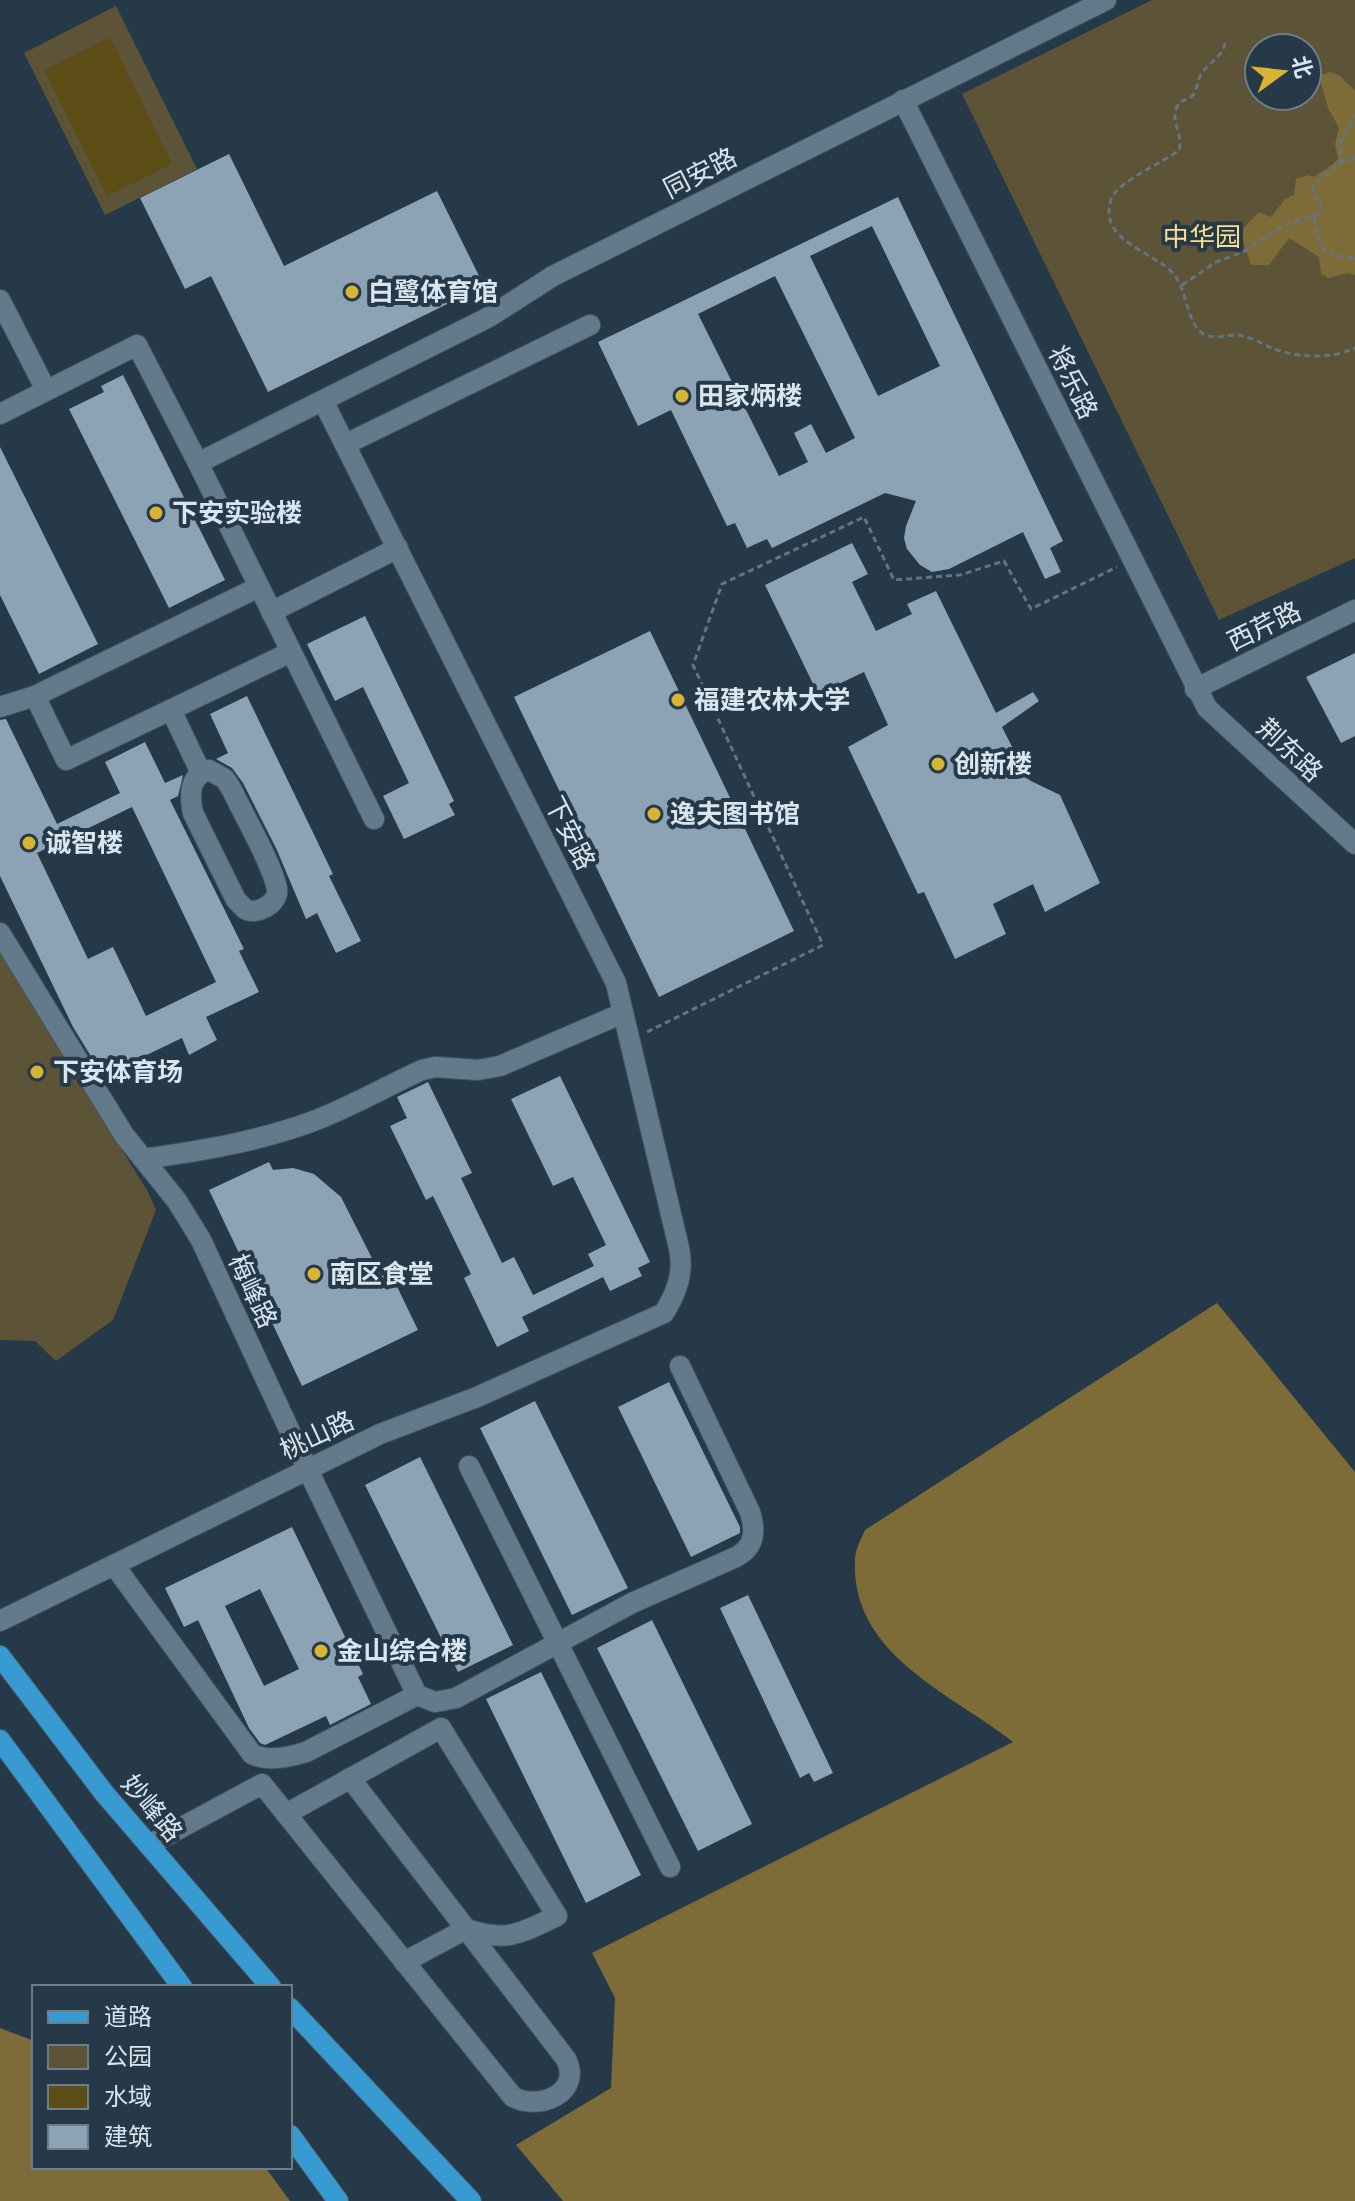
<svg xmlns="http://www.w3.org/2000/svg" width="1355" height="2201" font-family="Arial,'Noto Sans SC',sans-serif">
<rect width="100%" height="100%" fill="#253948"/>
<!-- green -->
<g fill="#5d5336" fill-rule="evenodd">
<path d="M1152 0H1355V558L1219 620 962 94ZM1259 48H1307V96H1259Z"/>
<polygon points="116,6 197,169 105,215 24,53"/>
<polygon points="0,952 148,1192 156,1210 113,1320 56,1361 35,1341 0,1340"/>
</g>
<!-- forest -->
<g fill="#7d6c38">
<polygon points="1330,72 1340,76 1355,91 1355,275 1347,273 1329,278 1321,274 1319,257 1289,238 1269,265 1251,265 1240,232 1259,212 1271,217 1285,199 1294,195 1296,179 1308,175 1314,177 1332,165 1338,159 1335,144 1339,128 1328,108 1319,76"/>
<path d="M1217 1303 1355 1472V2201H563L516 2145 611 2088 615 1998 592 1953 1013 1742C951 1693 850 1655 855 1559 855 1550 861 1539 865 1530Z"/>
<polygon points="0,2028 34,2041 34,2167 265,2167 290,2201 0,2201"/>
</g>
<!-- water -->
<polygon fill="#5d4e17" points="110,37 172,164 107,196 44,70"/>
<!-- building -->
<g fill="#8ba3b5" fill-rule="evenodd">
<polygon points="229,154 284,266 437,191 484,286 268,392 211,276 185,289 140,198"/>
<path d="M898 197 1063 541 1050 548 1061 572 1045 579 1023 532 949 569 932 572 920 565 907 549 904 538 906 526 916 501 885 493 772 548 767 539 747 548 735 523 727 526 671 410 638 426 598 342ZM872 226 940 366 878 396 810 256ZM775 276 855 438 826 453 811 424 794 433 808 462 779 476 698 314Z"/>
<polygon points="123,375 225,580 169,608 69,409 104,392 101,386"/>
<polygon points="0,447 98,644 39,674 0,595"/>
<polygon points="852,543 868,574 852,582 876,631 912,614 907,604 936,591 996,713 1033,692 1039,701 1002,727 1029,780 1060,795 1100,883 1045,912 1033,884 993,904 1006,934 955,959 924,892 918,894 848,747 888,725 864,672 818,694 765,585"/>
<polygon points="365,616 454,801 449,804 455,815 404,839 383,796 409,783 363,687 335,701 307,644"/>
<polygon points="650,631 794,931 659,997 514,697"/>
<polygon points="1355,653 1355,736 1341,743 1306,677"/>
<polygon points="247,696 333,874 329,876 361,941 336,953 317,913 306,919 276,848 243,783 232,768 216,759 228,753 210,714"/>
<path d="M6 719 57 824 120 793 105 762 145 742 165 783 183 775 178 796 170 800 244 949 239 951 259 992 206 1017 217 1040 189 1055 182 1038 103 1076 73 1027 0 876V720ZM132 807 216 982 146 1016 113 947 88 959 37 853Z"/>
<polygon points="560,1076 650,1262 638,1268 642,1276 610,1291 603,1277 522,1317 529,1331 497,1347 464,1278 471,1274 433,1196 426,1200 390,1126 407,1118 397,1097 428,1082 472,1173 461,1178 502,1263 514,1257 533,1295 594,1266 588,1254 606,1245 573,1177 553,1186 511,1099"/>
<polygon points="269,1162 273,1170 293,1168 314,1174 341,1197 381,1276 390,1272 418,1330 302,1386 209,1190"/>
<polygon points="669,1382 740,1527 740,1533 691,1557 618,1407"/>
<polygon points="535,1401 628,1588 572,1615 480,1428"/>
<polygon points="420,1457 513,1645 458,1672 365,1485"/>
<path d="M292 1527 363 1674 358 1677 371 1704 330 1725 326 1716 265 1745 260 1743 249 1728 198 1620 184 1627 165 1588ZM260 1589 299 1669 264 1686 225 1606Z"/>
<polygon points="748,1595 833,1773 814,1782 809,1773 800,1778 720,1608"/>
<polygon points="652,1620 752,1824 698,1851 597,1648"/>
<polygon points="541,1672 641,1875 586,1903 486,1699"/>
</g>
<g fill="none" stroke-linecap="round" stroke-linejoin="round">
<defs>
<g id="minor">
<polyline points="903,100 1207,708 1355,844"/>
<polyline points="0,300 46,390"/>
<polyline points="0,414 137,345 198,463"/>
<polyline points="346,444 590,325"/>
<polyline points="271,612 398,548"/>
<polyline points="1195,689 1355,610"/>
<polyline points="35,696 66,760 291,652"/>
<polyline points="0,707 35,696 259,587"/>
<polyline points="171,710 201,773"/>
<path d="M209 770 225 779 232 790C243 814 273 865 277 889 279 903 257 916 245 909 244 908 237 901 236 900L193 813C189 794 189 776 209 770Z"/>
<polyline points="374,819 198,463 489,317 553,276 1106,0"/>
<polyline points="0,933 124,1135 177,1201 201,1240 307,1468 417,1695"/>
<path d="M143 1159C200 1151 256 1142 311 1122 349 1108 385 1087 422 1070L435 1067 478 1070 500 1066 623 1013"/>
<polyline points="469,1466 670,1867"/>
<path d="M114 1565 252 1754C267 1762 290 1757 306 1752L417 1695"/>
<path d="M0 1621 380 1434 477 1397 664 1313C677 1292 684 1273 679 1248L616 983 323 401"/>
<path d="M417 1695 435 1702 456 1698 632 1603 736 1557C755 1547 756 1531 750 1512L680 1366"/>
<path d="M286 1814 441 1728 557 1916C521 1933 507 1943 466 1929L404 1962"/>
<path d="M149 1845 262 1784 513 2097C539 2111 583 2093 566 2059L350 1778"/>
</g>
<g id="major">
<polyline points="0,1656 104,1793 271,1987"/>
<polyline points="0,1740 182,1987"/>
<polyline points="290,2008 471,2201"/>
<polyline points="290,2135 338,2201"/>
</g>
</defs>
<!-- minor casing -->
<use href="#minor" stroke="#455764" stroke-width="22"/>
<!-- major casing -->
<use href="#major" stroke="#455764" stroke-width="22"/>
<!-- path -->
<g stroke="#637582" stroke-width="3" stroke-dasharray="6 4" stroke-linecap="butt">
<path d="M1225 43C1222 58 1210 61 1202 73 1197 79 1198 90 1192 96 1187 100 1180 100 1177 107 1170 121 1184 135 1179 150 1162 164 1117 181 1111 200 1098 241 1154 252 1173 273 1187 289 1187 323 1202 333 1216 342 1229 332 1243 336 1255 339 1266 346 1277 350 1302 358 1331 359 1355 348"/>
<polyline points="1341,162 1355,158"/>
<polyline points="1314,217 1321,247 1335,255 1355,259"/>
<path d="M1182 285 1216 262 1243 252 1285 225 1319 214C1324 202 1312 197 1313 186L1341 162V141L1355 115"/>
<polyline points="647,1032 823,945 693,665 722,584 864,517 894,580 960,575 1004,561 1031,609 1117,567"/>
</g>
<!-- minor -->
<use href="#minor" stroke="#637a8b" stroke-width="20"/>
<!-- major -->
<use href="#major" stroke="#379ad1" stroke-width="20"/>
</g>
<!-- markers -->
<g fill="#d8b434" stroke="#253948" stroke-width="3">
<circle cx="352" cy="292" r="8"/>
<circle cx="682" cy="396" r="8"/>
<circle cx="156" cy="513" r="8"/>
<circle cx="678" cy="700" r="8"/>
<circle cx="938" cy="764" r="8"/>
<circle cx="654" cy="814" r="8"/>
<circle cx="29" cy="843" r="8"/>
<circle cx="37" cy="1072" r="8"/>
<circle cx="314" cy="1274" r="8"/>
<circle cx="321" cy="1651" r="8"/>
</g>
<g text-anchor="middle" stroke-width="8" stroke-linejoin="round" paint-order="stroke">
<!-- street labels -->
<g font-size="26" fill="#d9e6ef" stroke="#253948">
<text transform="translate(700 173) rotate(-27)" y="9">同安路</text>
<text transform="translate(1073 382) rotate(64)" y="9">将乐路</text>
<text transform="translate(1264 626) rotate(-26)" y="9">西芹路</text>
<text transform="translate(1290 750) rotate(43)" y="9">荆东路</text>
<text transform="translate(570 833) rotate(63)" y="9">下安路</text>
<text transform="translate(253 1291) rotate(65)" y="9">梅峰路</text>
<text transform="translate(317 1435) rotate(-25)" y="9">桃山路</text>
<text transform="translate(152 1808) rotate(50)" y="9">妙峰路</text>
</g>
<!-- park labels -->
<g font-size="26" fill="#f8de8d" stroke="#253948">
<text x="1202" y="246">中华园</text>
</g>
<!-- poi labels -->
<g font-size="26" font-weight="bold" fill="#d9e6ef" stroke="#253948" text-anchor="start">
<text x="368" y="301">白鹭体育馆</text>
<text x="698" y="405">田家炳楼</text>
<text x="172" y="522">下安实验楼</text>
<text x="694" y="709">福建农林大学</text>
<text x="954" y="773">创新楼</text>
<text x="670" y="823">逸夫图书馆</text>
<text x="45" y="852">诚智楼</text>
<text x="53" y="1081">下安体育场</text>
<text x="330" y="1283">南区食堂</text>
<text x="337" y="1660">金山综合楼</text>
</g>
</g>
<!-- legend -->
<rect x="32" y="1985" width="260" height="184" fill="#253948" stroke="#6d7e8b" stroke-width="2"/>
<rect x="48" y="2011" width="40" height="12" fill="#379ad1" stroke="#6d7e8b" stroke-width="2"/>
<text x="104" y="2025" font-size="24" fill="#d9e6ef">道路</text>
<rect x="48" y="2045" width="40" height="24" fill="#5d5336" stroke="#6d7e8b" stroke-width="2"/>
<text x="104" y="2065" font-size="24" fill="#d9e6ef">公园</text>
<rect x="48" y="2085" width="40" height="24" fill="#5d4e17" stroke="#6d7e8b" stroke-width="2"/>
<text x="104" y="2105" font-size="24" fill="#d9e6ef">水域</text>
<rect x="48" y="2125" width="40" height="24" fill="#8ba3b5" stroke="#6d7e8b" stroke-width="2"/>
<text x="104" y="2145" font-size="24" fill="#d9e6ef">建筑</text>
<!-- north arrow -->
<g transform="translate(1283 72) rotate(75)"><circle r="38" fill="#253948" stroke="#6d7e8b" stroke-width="2"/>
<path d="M0-6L14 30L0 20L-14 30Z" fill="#d8b434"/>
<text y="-12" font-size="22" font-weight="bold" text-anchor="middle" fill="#d9e6ef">北</text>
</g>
</svg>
